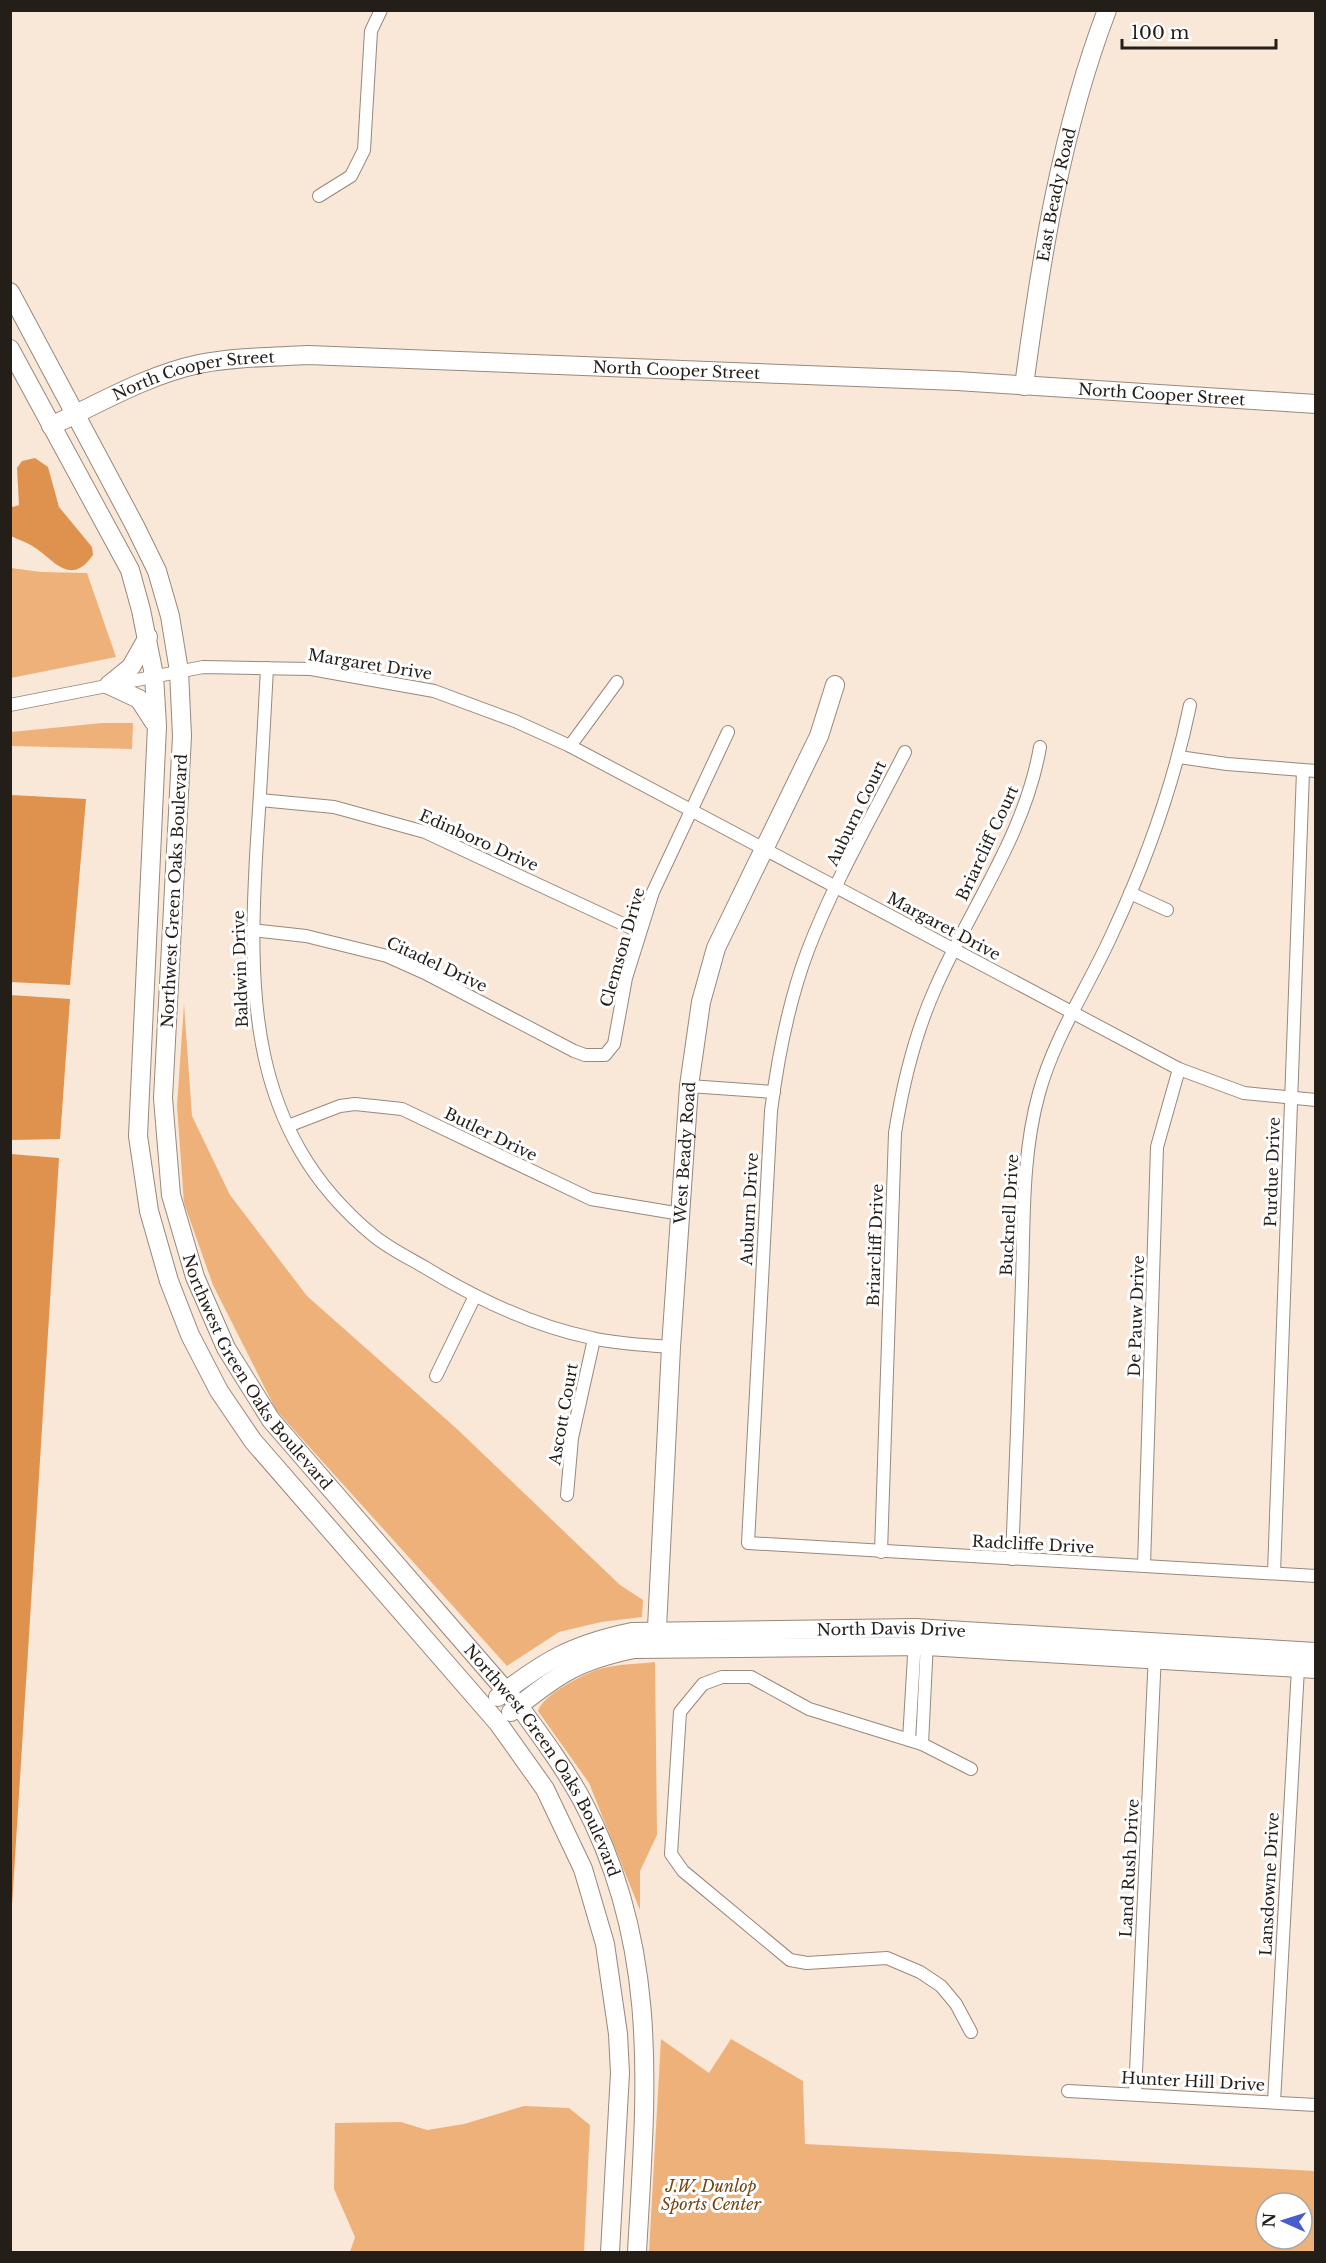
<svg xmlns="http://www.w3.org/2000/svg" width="1326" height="2263" font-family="'Libre Baskerville',serif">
<rect width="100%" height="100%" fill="#f9e7d8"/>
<!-- green -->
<g fill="#efb17a" fill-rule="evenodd">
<polygon points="11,568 41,572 87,573 116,657 11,678"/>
<polygon points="102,723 133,723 132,749 11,746 11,732"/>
<polygon points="184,1004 192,1116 230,1195 307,1296 457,1429 620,1585 643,1600 642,1617 601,1622 559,1632 507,1666 276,1410 213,1285 184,1203 177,1106"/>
<path d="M655 1662 657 1835 640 1871V1910L589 1783 538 1711C543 1694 587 1672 603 1668 620 1664 638 1664 655 1662Z"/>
<path d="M661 2039 709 2073 731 2039 803 2081 805 2144 1315 2171V2252H649ZM1266 2203H1302V2239H1266Z"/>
<polygon points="524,2106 569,2108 590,2125 584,2252 350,2252 355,2237 334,2189 335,2123 401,2122 427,2130 464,2124"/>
</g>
<!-- water -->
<g fill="#de924d">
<path d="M35 458 48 467 59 507 92 547 93 555C72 585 57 564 37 549 29 543 19 540 11 536V505L13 507 19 505 17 468 22 461Z"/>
<polygon points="11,795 86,799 70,985 11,982"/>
<polygon points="10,995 70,999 60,1139 11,1140"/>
<polygon points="11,1154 59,1158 11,1921 10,1154"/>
</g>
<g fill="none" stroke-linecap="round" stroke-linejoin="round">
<defs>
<g id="street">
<polyline points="319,196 351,176 364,150 371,31 381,10"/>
<path d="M267 668C264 725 261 782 257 840 248 990 246 1131 374 1236 390 1249 409 1258 426 1268 477 1299 533 1326 592 1338 617 1344 645 1345 671 1347"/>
<polyline points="10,705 203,667 311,669 434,691 515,721 570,746 1179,1069 1244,1093 1316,1100"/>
<polyline points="570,746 617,682"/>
<path d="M905 752C872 817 834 882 808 950 788 1003 778 1056 771 1111L748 1543 1316 1576"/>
<polyline points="1179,757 1227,764 1316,771"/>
<polyline points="260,800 334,807 425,832 640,932"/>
<polyline points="1130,893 1167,910"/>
<polyline points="252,930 306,936 387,956 425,973 574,1051 585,1055 605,1055 614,1044 626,978 653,892 728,732"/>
<polyline points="689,1086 774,1092"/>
<polyline points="288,1126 340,1106 355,1104 402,1109 591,1199 681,1214"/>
<polyline points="436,1376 475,1296"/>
<polyline points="567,1495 572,1438 594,1339"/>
<path d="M881 1552 895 1133C903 1083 914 1036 935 989 970 908 1025 835 1040 747"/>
<path d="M1012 1559C1016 1467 1019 1374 1022 1282 1024 1219 1022 1154 1039 1093 1055 1035 1089 986 1113 932 1147 859 1174 783 1190 705"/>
<polyline points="1144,1566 1157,1147 1179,1069"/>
<polyline points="1274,1573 1303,771"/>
<polyline points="909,1740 915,1639"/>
<polyline points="922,1744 927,1641"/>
<polyline points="971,1769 922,1744 809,1709 751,1677 722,1677 703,1684 680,1712 671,1854 683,1871 790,1960 807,1963 887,1958 920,1972 941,1986 956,2004 971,2032"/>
<polyline points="1068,2091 1316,2105"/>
<polyline points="1135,2094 1155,1653"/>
<polyline points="1274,2102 1298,1668"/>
</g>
<g id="secondary">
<path id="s1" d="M10 292 135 526 157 571 170 616 179 671 182 736 163 1098 171 1195 195 1277 226 1348 271 1420 519 1706C541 1736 564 1767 582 1800 661 1948 646 2092 637 2252"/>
<polyline points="10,349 130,570 141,610 154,675 157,726 138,1136 149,1211 169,1281 190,1335 219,1391 253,1441 498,1723 545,1789 583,1869 605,1944 618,2034 620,2073 610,2252"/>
<path id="s2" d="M1024 386C1041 258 1061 131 1107 10"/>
<path id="s3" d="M51 426C98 404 147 375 199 364 234 357 272 357 308 355L957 381 1316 404"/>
<polyline points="109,685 139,699 154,722"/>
<polyline points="109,685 131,667 148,637"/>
<path id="s4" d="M656 1648 671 1347 689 1086 701 1002 716 948 819 736 835 685"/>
<path id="s5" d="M498 1697C545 1660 574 1644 632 1632L915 1628 1316 1652"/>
<path d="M511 1712C557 1675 576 1661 634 1649L927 1646 1316 1669"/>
</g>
</defs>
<!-- street casing -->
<use href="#street" stroke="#99887b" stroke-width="14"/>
<!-- secondary casing -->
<use href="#secondary" stroke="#99887b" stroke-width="20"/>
<!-- street -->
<use href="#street" stroke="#fff" stroke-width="12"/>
<!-- secondary -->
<use href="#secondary" stroke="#fff" stroke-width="18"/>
</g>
<g text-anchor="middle" stroke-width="6" stroke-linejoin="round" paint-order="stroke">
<!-- street labels -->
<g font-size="16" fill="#241e19" stroke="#fff">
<text dy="6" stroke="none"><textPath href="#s2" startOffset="194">East Beady Road</textPath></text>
<text dy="6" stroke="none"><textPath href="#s3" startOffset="639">North Cooper Street</textPath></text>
<text dy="6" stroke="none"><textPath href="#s3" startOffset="153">North Cooper Street</textPath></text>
<text dy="6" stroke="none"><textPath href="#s3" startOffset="1125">North Cooper Street</textPath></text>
<text transform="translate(370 664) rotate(9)" y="6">Margaret Drive</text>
<text transform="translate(856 813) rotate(-64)" y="6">Auburn Court</text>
<text transform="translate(479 840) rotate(24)" y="6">Edinboro Drive</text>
<text transform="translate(987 843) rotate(-65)" y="6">Briarcliff Court</text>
<text transform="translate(174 891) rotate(-87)" y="6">Northwest Green Oaks Boulevard</text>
<text transform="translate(944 926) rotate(28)" y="6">Margaret Drive</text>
<text transform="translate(622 947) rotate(-74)" y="6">Clemson Drive</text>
<text transform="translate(437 964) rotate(25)" y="6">Citadel Drive</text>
<text transform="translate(240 969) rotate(-92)" y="6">Baldwin Drive</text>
<text transform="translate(491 1134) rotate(26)" y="6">Butler Drive</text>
<text dy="6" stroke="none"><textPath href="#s4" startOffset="496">West Beady Road</textPath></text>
<text transform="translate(1272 1172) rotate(-88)" y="6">Purdue Drive</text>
<text transform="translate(749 1209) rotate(-87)" y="6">Auburn Drive</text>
<text transform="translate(1009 1215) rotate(-87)" y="6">Bucknell Drive</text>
<text transform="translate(875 1245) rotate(-88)" y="6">Briarcliff Drive</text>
<text transform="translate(1136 1316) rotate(-88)" y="6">De Pauw Drive</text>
<text dy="6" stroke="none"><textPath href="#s1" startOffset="1142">Northwest Green Oaks Boulevard</textPath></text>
<text transform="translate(563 1414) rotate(-80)" y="6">Ascott Court</text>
<text transform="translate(1033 1544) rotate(3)" y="6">Radcliffe Drive</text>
<text dy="6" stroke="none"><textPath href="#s5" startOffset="410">North Davis Drive</textPath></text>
<text dy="6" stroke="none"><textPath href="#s1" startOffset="1628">Northwest Green Oaks Boulevard</textPath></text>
<text transform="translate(1129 1868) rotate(-87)" y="6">Land Rush Drive</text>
<text transform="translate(1269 1884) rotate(-87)" y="6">Lansdowne Drive</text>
<text transform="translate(1193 2081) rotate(3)" y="6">Hunter Hill Drive</text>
</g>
<!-- park labels -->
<g font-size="16" font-style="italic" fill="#76440f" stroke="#fff">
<text x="711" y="2192">J.W. Dunlop<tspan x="711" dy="18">Sports Center</tspan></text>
</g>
</g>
<!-- border -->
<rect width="1326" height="2263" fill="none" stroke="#241e19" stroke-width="24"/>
<!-- north arrow -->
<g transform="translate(1284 2221) rotate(273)"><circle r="28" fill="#ffffff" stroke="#a7a5a3" stroke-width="1.5"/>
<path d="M0-4.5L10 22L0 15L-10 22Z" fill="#485cd0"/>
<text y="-9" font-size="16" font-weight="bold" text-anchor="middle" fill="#241e19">N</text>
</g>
<!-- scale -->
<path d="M1122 39v9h154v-9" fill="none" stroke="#241e19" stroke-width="3"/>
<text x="1131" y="39" font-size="18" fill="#241e19" stroke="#ffffff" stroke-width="4.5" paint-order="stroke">100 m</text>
</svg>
